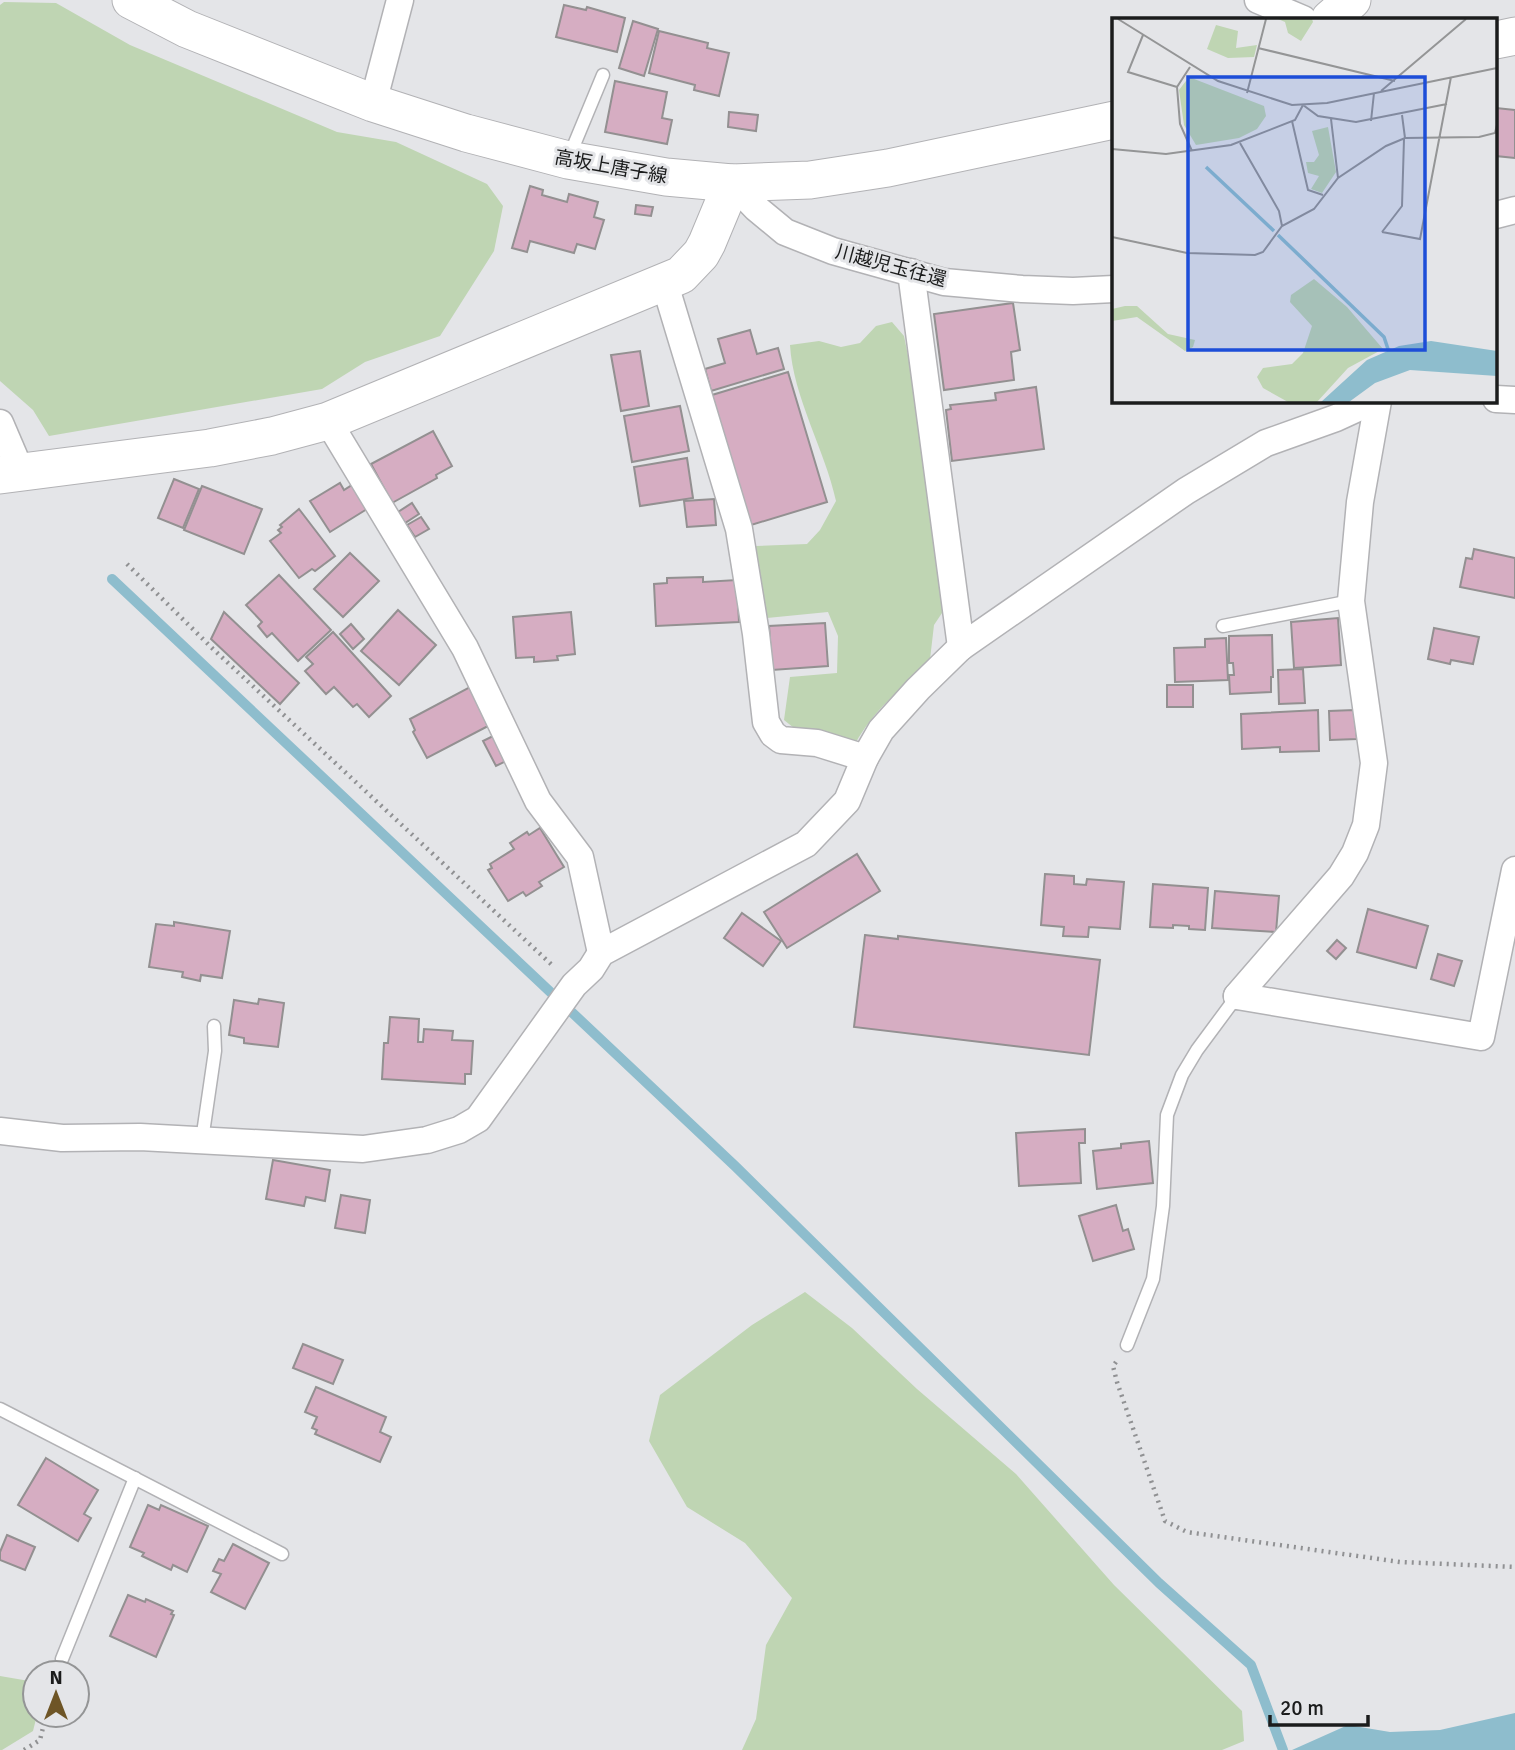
<svg xmlns="http://www.w3.org/2000/svg" width="1515" height="1750" font-family="Signika,'Noto Sans JP',sans-serif">
<rect width="100%" height="100%" fill="#e4e5e8"/>
<!-- green -->
<g fill="#bfd5b3">
<polygon points="4,2 56,3 130,45 337,132 396,142 487,184 503,206 494,251 440,336 365,362 322,389 49,436 33,410 0,381 0,5"/>
<path d="M892 322 904 336 919 410 944 610 934 625 929 668C898 690 874 710 855 744L799 732 784 720 790 677 837 673 838 636 828 612 767 618 755 570 756 546 807 544 820 530 836 501C825 450 793 397 790 345L819 341 841 347 860 343 876 326Z"/>
<polygon points="805,1292 852,1328 917,1389 1016,1474 1114,1585 1242,1711 1244,1741 1222,1750 742,1750 756,1719 766,1645 792,1598 745,1543 687,1507 649,1441 660,1395 752,1325"/>
<polygon points="0,1676 35,1682 35,1715 37,1715 33,1731 2,1750 0,1750"/>
</g>
<!-- water -->
<polygon fill="#8ebdcd" points="1515,1713 1515,1750 1292,1750 1348,1725 1390,1732 1440,1730"/>
<g fill="none" stroke-linecap="round" stroke-linejoin="round">
<!-- stream -->
<polyline stroke="#8ebdcd" stroke-width="10" points="112,579 735,1166 1159,1583 1251,1665 1283,1750"/>
</g>
<!-- building -->
<g fill="#d6adc2" stroke="#939091" stroke-width="2">
<polygon points="564,5 586,10 587,7 625,18 617,52 556,37"/>
<polygon points="633,21 658,29 644,76 619,68"/>
<polygon points="659,31 708,43 707,48 729,53 719,96 694,90 695,85 649,73"/>
<polygon points="615,81 667,92 662,118 672,120 667,144 605,132"/>
<polygon points="1496,108 1515,110 1515,158 1496,156"/>
<polygon points="729,112 758,115 756,131 728,127"/>
<polygon points="530,186 543,190 542,195 567,202 569,194 598,202 594,217 604,220 595,249 577,244 574,253 530,241 527,252 512,248"/>
<polygon points="636,205 653,207 651,216 635,214"/>
<polygon points="1013,303 1020,350 1011,352 1014,380 944,390 934,314"/>
<polygon points="750,330 757,354 778,348 784,369 711,391 705,369 725,363 718,339"/>
<polygon points="640,351 649,406 621,411 611,355"/>
<polygon points="788,372 827,502 751,525 712,395"/>
<polygon points="1036,387 1044,449 952,461 946,410 951,409 950,405 996,400 995,393"/>
<polygon points="680,406 689,451 632,462 624,416"/>
<polygon points="433,431 452,466 436,475 437,478 392,503 371,464"/>
<polygon points="687,458 693,498 640,506 634,467"/>
<polygon points="174,479 199,489 183,528 158,518"/>
<polygon points="340,483 344,490 352,485 367,509 330,532 310,501"/>
<polygon points="202,486 262,509 244,554 184,530"/>
<polygon points="714,499 716,525 687,527 684,501"/>
<polygon points="412,503 419,514 405,523 398,512"/>
<polygon points="299,509 335,556 315,571 312,569 299,578 270,541 281,533 278,530 282,527 280,525"/>
<polygon points="421,517 429,529 415,537 407,525"/>
<polygon points="1474,549 1515,558 1515,598 1460,587 1466,558 1472,559"/>
<polygon points="350,553 379,581 343,617 314,589"/>
<polygon points="279,575 331,630 298,661 272,633 267,637 258,626 262,622 246,605"/>
<polygon points="703,577 703,582 737,580 739,622 656,626 654,584 667,583 667,578"/>
<polygon points="398,610 436,645 399,685 361,651"/>
<polygon points="224,612 299,683 280,704 211,639"/>
<polygon points="571,612 575,654 557,656 558,660 534,662 534,657 516,658 513,617"/>
<polygon points="1338,618 1341,665 1294,668 1291,622"/>
<polygon points="825,623 828,666 772,670 769,626"/>
<polygon points="351,624 364,639 353,649 340,634"/>
<polygon points="1434,628 1479,637 1473,664 1451,660 1450,664 1428,659"/>
<polygon points="333,632 391,696 369,717 357,704 353,707 334,687 326,694 305,671 313,664 306,657"/>
<polygon points="1272,635 1273,677 1271,677 1271,692 1230,694 1229,675 1234,675 1233,663 1229,663 1229,636"/>
<polygon points="1226,638 1228,680 1175,682 1174,648 1205,647 1205,639"/>
<polygon points="1303,669 1305,703 1279,704 1278,670"/>
<rect x="1167" y="685" width="26" height="22"/>
<polygon points="470,687 490,725 427,758 413,732 415,730 410,719"/>
<polygon points="1318,710 1319,751 1280,752 1280,747 1242,749 1241,714"/>
<polygon points="1354,710 1357,739 1330,740 1329,711"/>
<polygon points="499,733 512,758 496,766 483,741"/>
<polygon points="540,828 564,867 539,882 542,886 526,896 523,892 508,901 488,870 492,868 490,864 514,849 510,843 527,832 529,835"/>
<polygon points="857,854 880,891 787,948 764,912"/>
<polygon points="1045,874 1074,876 1074,884 1086,885 1087,879 1124,882 1120,929 1089,927 1088,937 1063,936 1064,927 1041,925"/>
<polygon points="1153,884 1208,888 1205,930 1189,929 1189,926 1173,925 1173,928 1150,927"/>
<polygon points="1215,891 1279,896 1276,932 1212,928"/>
<polygon points="1368,909 1428,926 1416,968 1357,952"/>
<polygon points="742,913 781,941 763,966 724,938"/>
<polygon points="174,922 230,931 222,978 201,975 200,981 182,977 183,972 149,967 156,924 174,926"/>
<polygon points="865,935 898,939 898,936 1100,960 1089,1055 854,1027"/>
<polygon points="1337,940 1346,948 1336,959 1327,951"/>
<polygon points="1438,954 1462,961 1454,986 1431,979"/>
<polygon points="259,999 284,1003 278,1047 244,1043 244,1038 229,1035 234,1000 258,1004"/>
<polygon points="390,1017 419,1019 418,1042 423,1042 424,1029 453,1031 452,1040 473,1041 471,1074 465,1074 465,1084 382,1079 384,1043 388,1043"/>
<polygon points="1085,1129 1085,1143 1079,1143 1081,1183 1019,1186 1016,1133"/>
<polygon points="1149,1141 1153,1183 1097,1189 1093,1151 1121,1148 1121,1144"/>
<polygon points="273,1160 330,1170 325,1201 306,1197 304,1206 266,1199"/>
<polygon points="341,1195 370,1200 365,1233 335,1228"/>
<polygon points="1116,1205 1123,1231 1128,1229 1134,1249 1093,1261 1079,1216"/>
<polygon points="303,1344 343,1360 333,1384 293,1368"/>
<polygon points="316,1387 386,1417 380,1432 391,1437 380,1462 315,1434 317,1430 312,1428 317,1417 305,1412"/>
<polygon points="46,1458 98,1490 84,1514 91,1518 78,1541 18,1505"/>
<polygon points="148,1505 159,1510 161,1505 208,1526 187,1572 173,1565 171,1570 142,1556 144,1553 130,1547"/>
<polygon points="7,1535 35,1547 25,1570 0,1560 0,1552"/>
<polygon points="233,1544 269,1563 245,1609 211,1592 221,1574 213,1571 219,1559 224,1561"/>
<polygon points="128,1595 145,1602 146,1599 173,1611 171,1614 174,1615 156,1657 110,1636"/>
</g>
<g fill="none" stroke-linecap="round" stroke-linejoin="round">
<defs>
<g id="lane">
<polyline points="569,157 603,75"/>
<polyline points="1223,626 1351,601"/>
<polyline points="202,1140 215,1051 214,1026"/>
<polyline points="1127,1345 1153,1279 1163,1206 1167,1115 1182,1075 1197,1050 1237,996"/>
<polyline points="0,1409 282,1554"/>
<polyline points="62,1659 135,1478"/>
</g>
<g id="street">
<polyline points="1258,0 1303,19"/>
<polyline points="373,103 400,0"/>
<polyline points="732,183 756,208 785,232 833,251 944,282 1022,289 1073,291 1114,289"/>
<polyline points="1496,215 1515,210"/>
<polyline points="911,272 961,647"/>
<polyline points="664,281 739,529 756,634 766,722 773,734 781,740 817,743 865,758"/>
<polyline points="1496,399 1515,400"/>
<polyline points="328,421 465,648 538,801 580,857 601,953"/>
<polyline points="0,423 21,472"/>
<polyline points="1237,996 1341,876 1355,853 1366,825 1374,763 1351,601 1360,502 1378,401"/>
<polyline points="1237,996 1481,1037 1515,870"/>
<polyline points="0,1131 62,1138 140,1137 363,1149 427,1140 459,1130 478,1119 574,985 591,969 601,953 806,844 847,801 865,758 881,730 918,689 961,647 1186,491 1266,443 1336,418 1373,401"/>
</g>
<g id="secondary">
<polyline points="131,0 187,29 373,103 466,133 568,160 666,177 732,183 810,180 888,168 1114,120"/>
<polyline points="1330,19 1352,0"/>
<polyline points="1496,40 1515,36"/>
<polyline points="0,475 210,448 272,436 328,421 681,275 701,254 707,243 732,183"/>
</g>
</defs>
<!-- lane casing -->
<use href="#lane" stroke="#b2b2b5" stroke-width="15"/>
<!-- street casing -->
<use href="#street" stroke="#b2b2b5" stroke-width="29"/>
<!-- secondary casing -->
<use href="#secondary" stroke="#b2b2b5" stroke-width="39"/>
<!-- path -->
<g stroke="#909193" stroke-width="4.5" stroke-dasharray="2 5" stroke-linecap="butt">
<polyline points="127,564 212,648 552,965"/>
<polyline points="1116,1362 1113,1366 1117,1382 1165,1521 1187,1532 1400,1562 1515,1567"/>
<polyline points="24,1750 40,1740 46,1715"/>
</g>
<!-- lane -->
<use href="#lane" stroke="#fff" stroke-width="12"/>
<!-- street -->
<use href="#street" stroke="#fff" stroke-width="26"/>
<!-- secondary -->
<use href="#secondary" stroke="#fff" stroke-width="37"/>
</g>
<g text-anchor="middle" stroke-width="6" stroke-linejoin="round" paint-order="stroke">
<!-- street labels -->
<g font-size="19" fill="#1b1c1c" stroke="#e4e5e8">
<text transform="translate(611 166) rotate(10)" y="7">高坂上唐子線</text>
<text transform="translate(891 265) rotate(15)" y="7">川越児玉往還</text>
</g>
</g>
<!-- overview -->
<g transform="translate(1112 18)">
<rect width="385" height="385" fill="#e4e5e8"/>
<path d="M166 1H200L201 4 189 23 176 15 173 4ZM104 7 126 13 124 30 145 27 142 39 116 40 95 31ZM77 59 152 88 154 98 145 111 127 120 84 127 72 107 67 72ZM216 109 224 154 210 175 199 171 207 158 196 155 194 144H202L207 137 200 113ZM202 261 235 289 271 331 236 350 205 384H176L151 370 145 359 151 350 180 346 191 335 200 308 178 284 179 277ZM13 288H25L56 316 83 322 81 329 73 333 25 299 0 303V291Z" fill="#bfd5b3"/>
<path d="M319 323 385 333V358L298 352 263 365 237 384H209L255 342 287 328Z" fill="#8ebdcd"/>
<path fill="none" stroke="#8ebdcd" stroke-width="3.5" d="M94 149 162 213M166 217 272 319 277 334"/>
<path fill="none" stroke="#949596" stroke-width="2" d="M6 1 106 63 180 87 215 85 385 50M31 17 16 54 65 69M146 30 283 63M78 49 65 69 68 106 80 133M269 73 354 1M135 75 154 1M290 97 293 120M219 101 226 160M180 103 196 172 211 177M259 103 262 75M128 125 167 193 170 208M0 131 54 136 119 127 183 102 191 87 206 98 244 104 335 86M270 214 308 221 339 59M270 214 290 188 292 121M0 219 75 235 143 237 151 234 170 208 202 191 226 160 274 128 293 120 367 119 383 115 385 107"/>
<path fill="#1d4ed8" fill-opacity="0.15" stroke="#1d4ed8" stroke-width="3.5" d="M76 59H313V332H76Z"/>
<rect width="385" height="385" fill="none" stroke="#1b1c1c" stroke-width="3.5"/>
</g>
<!-- north arrow -->
<g transform="translate(56 1694)"><circle r="33" fill="#e4e5e8" stroke="#949596" stroke-width="2"/>
<path d="M0-5L12 26L0 18L-12 26Z" fill="#6e5526"/>
<text y="-10" font-size="19" font-weight="bold" text-anchor="middle" fill="#1b1c1c">N</text>
</g>
<!-- scale -->
<path d="M1270 1715v10h98v-10" fill="none" stroke="#1b1c1c" stroke-width="3.5"/>
<text x="1280" y="1715" font-size="21" fill="#1b1c1c" stroke="#e4e5e8" stroke-width="5" paint-order="stroke">20 m</text>
</svg>
